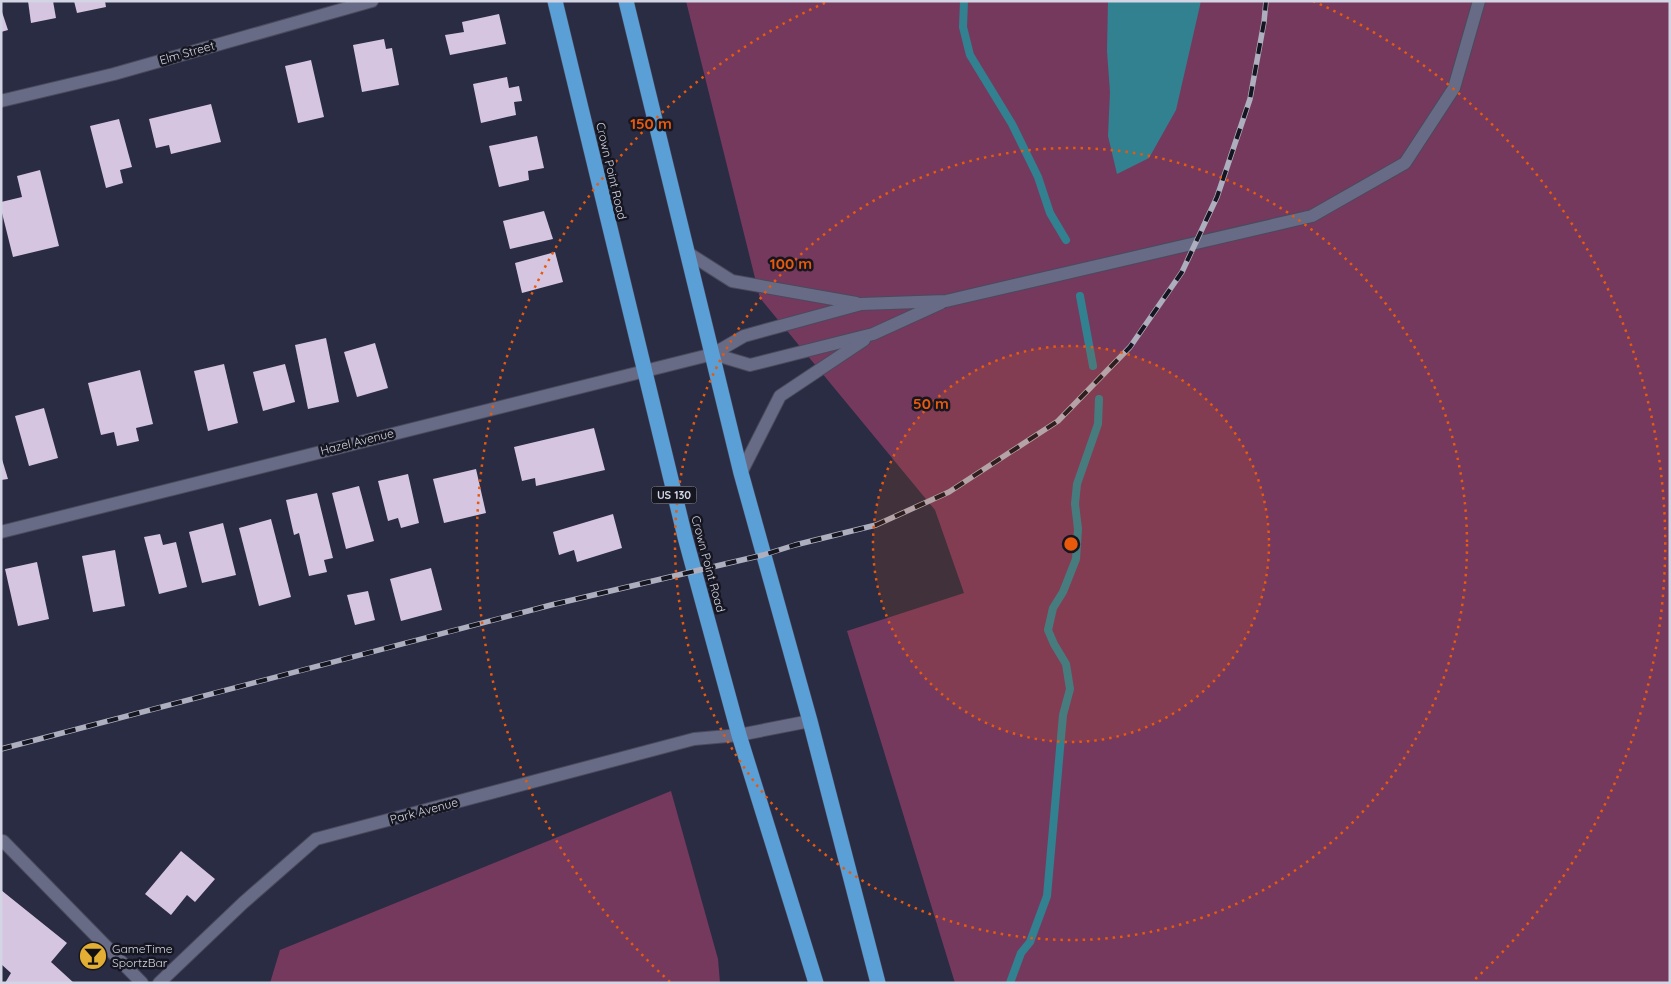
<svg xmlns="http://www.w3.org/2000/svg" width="1671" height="984" font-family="Quicksand,sans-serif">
<rect width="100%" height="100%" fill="#2a2c43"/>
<!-- green -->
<g fill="#76395e">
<polygon points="686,1 1670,1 1670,983 955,983 847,631 964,593 935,510 760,298"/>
<polygon points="671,791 718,959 720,983 270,983 280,950"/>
</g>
<!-- water -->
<polygon fill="#328190" points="1108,1 1201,1 1176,110 1149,158 1117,174 1108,136 1110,92 1107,51"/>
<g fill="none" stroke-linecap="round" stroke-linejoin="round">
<!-- stream -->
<g stroke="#328190" stroke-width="8">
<polyline points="964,1 963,27 970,55 1012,124 1038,177 1050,213 1066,240"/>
<polyline points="1080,296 1093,366"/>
<polyline points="1010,983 1021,953 1030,942 1047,896 1063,715 1070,689 1066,664 1054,644 1048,630 1053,608 1063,592 1076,559 1078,529 1075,504 1077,484 1098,424 1099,399"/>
</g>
</g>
<!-- building -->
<g fill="#d5c5e0">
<polygon points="28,1 53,1 56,18 31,23"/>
<polygon points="74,1 105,1 106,7 77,13"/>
<polygon points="1,9 8,30 1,32"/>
<polygon points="499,14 506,44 450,55 445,35 464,32 462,22"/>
<polygon points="384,39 386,49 392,48 399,85 362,92 353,45"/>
<polygon points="311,60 324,117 298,123 285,66"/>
<polygon points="507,77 509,88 519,86 522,101 514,102 516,115 481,123 473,84"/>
<polygon points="211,104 221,142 171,154 169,145 156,148 149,119"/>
<polygon points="119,119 132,167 120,170 123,183 106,188 90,126"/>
<polygon points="537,136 544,168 528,171 529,180 499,187 489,146"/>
<polygon points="40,170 59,246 13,257 1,209 1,202 22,197 17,176"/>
<polygon points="544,211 553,239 510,249 503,221"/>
<polygon points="555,252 563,282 522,293 515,263"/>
<polygon points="326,338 339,402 308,409 295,345"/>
<polygon points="375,343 388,388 357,397 344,352"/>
<polygon points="224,364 238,423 208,431 194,371"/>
<polygon points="285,364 295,402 263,411 253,372"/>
<polygon points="140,370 153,424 136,428 139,441 117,446 114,432 101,435 88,383"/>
<polygon points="44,408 58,458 29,466 15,416"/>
<polygon points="594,428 605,470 536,486 535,478 522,481 514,447"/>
<polygon points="1,456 8,479 1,480"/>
<polygon points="476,469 486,513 444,523 433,479"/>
<polygon points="408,474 419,523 401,528 398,518 388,521 378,481"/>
<polygon points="359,486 374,541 346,549 332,493"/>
<polygon points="317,493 333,558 324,560 327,572 309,576 299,533 294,535 286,500"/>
<polygon points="613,514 622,548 577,562 574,550 559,555 553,532"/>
<polygon points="271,519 291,597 259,606 239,528"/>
<polygon points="223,523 236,575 202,583 189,532"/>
<polygon points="160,534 163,545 176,542 187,587 159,594 144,537"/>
<polygon points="115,550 125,606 93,612 82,556"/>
<polygon points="37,562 49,619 18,626 5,569"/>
<polygon points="431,568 442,610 401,621 390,579"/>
<polygon points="368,591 375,620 355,625 347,595"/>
<polygon points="181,851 215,879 195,902 187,895 171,915 145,894"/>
<polygon points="1,890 67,943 51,962 74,983 5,983 11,973 1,964"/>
</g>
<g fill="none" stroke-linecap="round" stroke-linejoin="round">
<defs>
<g id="minor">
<polyline points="1,101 114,74 372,1"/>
<polyline points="688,253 732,281 856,303"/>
<polyline points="713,354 750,365 873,334 941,303"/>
<polyline points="741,473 780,396 864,340"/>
<polyline points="1,532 713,354 744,336 861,304 946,301 1312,216 1405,163 1454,88 1479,1"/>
<polyline points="1,843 3,841 142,983"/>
<polyline points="159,983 243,903 316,839 694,739 739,735 810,721"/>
</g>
<g id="highway">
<polyline points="555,1 685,537 739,735 816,983"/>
<polyline points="626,1 741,473 810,721 878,983"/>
</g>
</defs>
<!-- minor casing -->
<use href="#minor" stroke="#494a5d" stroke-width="14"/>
<!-- highway casing -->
<use href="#highway" stroke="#494a5d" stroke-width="16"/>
<!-- minor -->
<use href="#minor" stroke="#686b85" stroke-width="12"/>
<!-- highway -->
<use href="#highway" stroke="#5b9fd7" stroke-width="15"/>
<defs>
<polyline id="rail" points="1,749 551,605 763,555 795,545 876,525 949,492 1058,421 1130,347 1182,272 1217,197 1250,99 1264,22 1266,1"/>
</defs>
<!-- rail casing -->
<use href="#rail" stroke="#adafbf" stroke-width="5.5"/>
<!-- rail -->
<use href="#rail" stroke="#151620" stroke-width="4" stroke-dasharray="11" stroke-linecap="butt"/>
</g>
<!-- distance rings -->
<circle cx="1071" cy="544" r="198" fill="#e8590c" fill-opacity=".12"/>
<g fill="none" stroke="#e8590c" stroke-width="2.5" stroke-dasharray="2.5 5">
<circle cx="1071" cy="544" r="198"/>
<circle cx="1071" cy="544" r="396"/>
<path d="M670 982A594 594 0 0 1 829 1M1313 1A594 594 0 0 1 1472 982"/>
</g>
<!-- icons -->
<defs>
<symbol id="bar-disc" viewBox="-11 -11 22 22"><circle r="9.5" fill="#e2ae34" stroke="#151620"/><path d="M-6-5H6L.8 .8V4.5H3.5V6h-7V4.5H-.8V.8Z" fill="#111"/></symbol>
</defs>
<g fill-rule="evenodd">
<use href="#bar-disc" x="77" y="940" width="32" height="32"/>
</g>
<g text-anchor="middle" stroke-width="5" stroke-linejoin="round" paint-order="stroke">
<!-- shield labels -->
<rect fill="#151620" stroke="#9a9ca9" stroke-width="1" x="651.5" y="486.5" width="45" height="17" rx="4"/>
<g font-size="11" font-weight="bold" fill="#d3d5e4">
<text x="674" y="499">US 130</text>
</g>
<!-- street labels -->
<g font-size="12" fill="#d3d5e4" stroke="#151620">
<text transform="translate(187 53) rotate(-16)" y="4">Elm Street</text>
<text transform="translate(611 171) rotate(77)" y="4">Crown Point Road</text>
<text transform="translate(357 442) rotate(-14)" y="4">Hazel Avenue</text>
<text transform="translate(708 564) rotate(75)" y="4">Crown Point Road</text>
<text transform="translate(424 811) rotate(-15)" y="4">Park Avenue</text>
</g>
<!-- poi labels -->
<g font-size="12" fill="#d3d5e4" stroke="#151620" text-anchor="start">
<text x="112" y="953">GameTime<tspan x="112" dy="14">SportzBar</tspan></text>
</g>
</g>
<circle cx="1071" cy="544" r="8" fill="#e8590c" stroke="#151620" stroke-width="2.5"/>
<g font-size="15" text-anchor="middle" font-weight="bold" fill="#e8590c" stroke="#151620" stroke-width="5" stroke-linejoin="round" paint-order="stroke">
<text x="651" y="129">150 m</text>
<text x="791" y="269">100 m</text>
<text x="931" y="409">50 m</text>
</g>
<!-- border -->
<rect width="1671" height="984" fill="none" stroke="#d3d5e4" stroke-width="5"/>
</svg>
